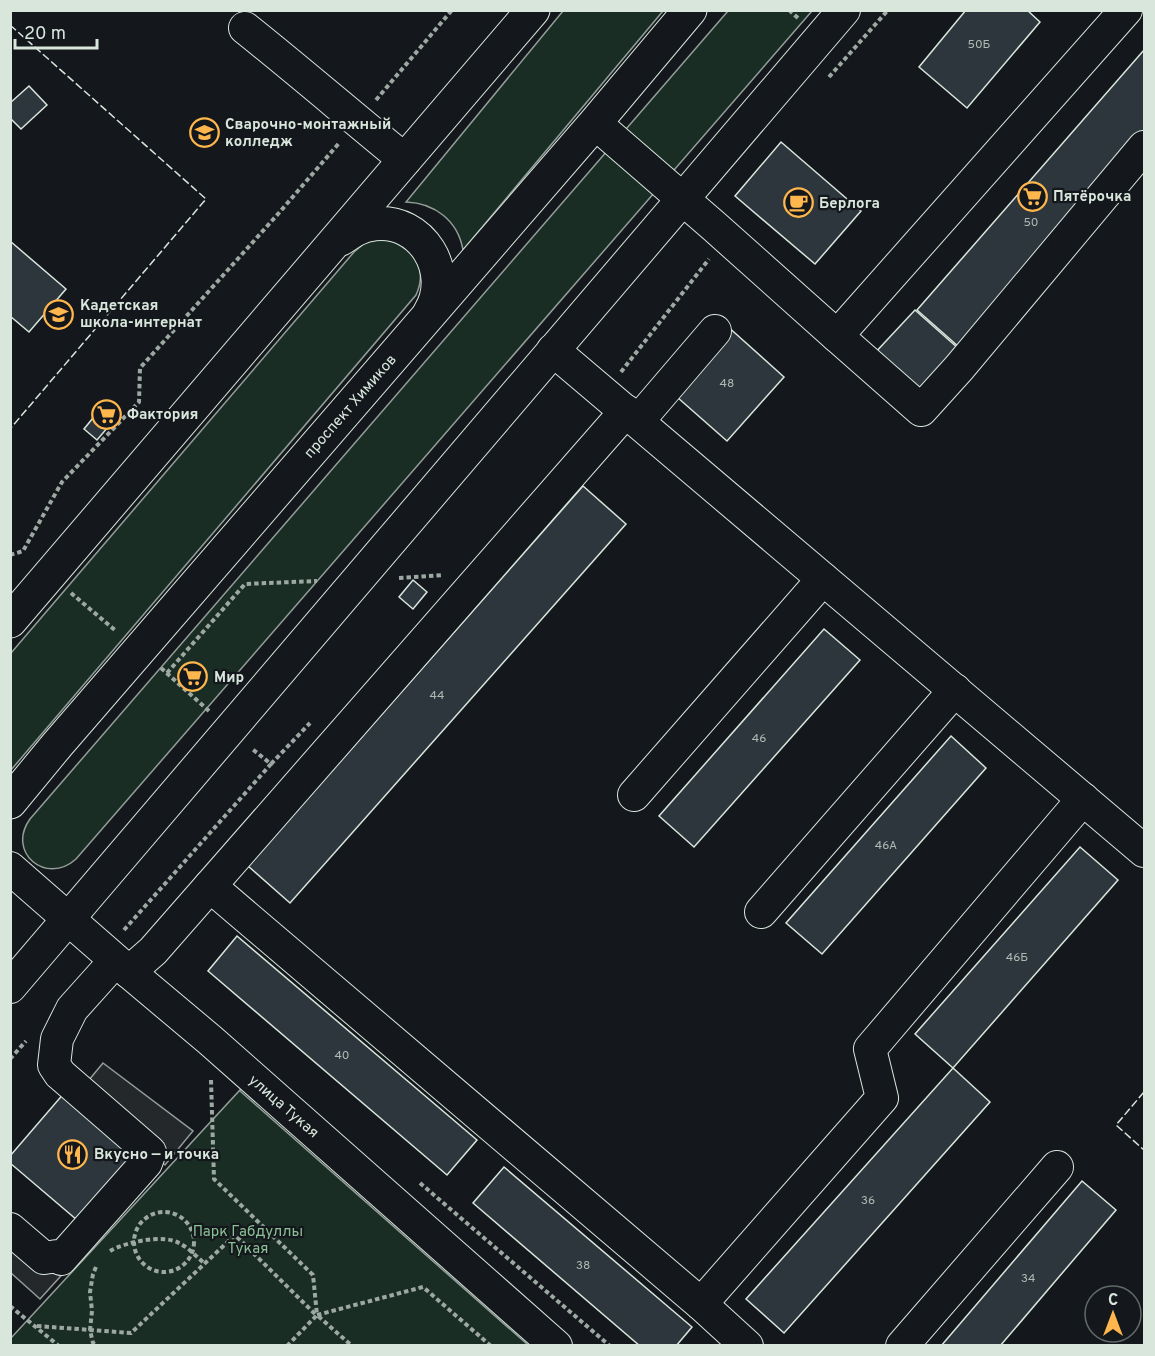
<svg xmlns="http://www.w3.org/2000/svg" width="1155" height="1356" font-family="Overpass,sans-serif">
<rect width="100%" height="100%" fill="#14181c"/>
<!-- green -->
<g fill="#1a2d24" stroke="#939e99" stroke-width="1.5">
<path d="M563 11H663L463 250C458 221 435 203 406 202Z"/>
<path d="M728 11H812L76 859C46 886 6 852 30 819Z"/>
<path d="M380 239C387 240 397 241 403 245 420 257 425 276 416 295L11 770V653L354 252 366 242Z"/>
<polygon points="240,1090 240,1091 528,1345 11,1345 11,1338"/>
</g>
<!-- parking -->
<g fill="#24282b" stroke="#939e99" stroke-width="1.5">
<polygon points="103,1063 193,1131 165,1165 79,1092"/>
<polygon points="11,1215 69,1267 40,1299 11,1273"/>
</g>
<!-- building -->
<g fill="#2c363c" stroke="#d8e6dc" stroke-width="1.5">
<polygon points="966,10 1027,10 1040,22 967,108 919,67"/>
<polygon points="1144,50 1144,134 959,347 917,310"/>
<polygon points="29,86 47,105 21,129 10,118 10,103"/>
<polygon points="781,142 861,211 815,264 735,196"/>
<polygon points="10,241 66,289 29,332 10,316"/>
<polygon points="915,310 959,349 917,396 873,355"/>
<polygon points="726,325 784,377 727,441 669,390"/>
<polygon points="106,402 120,413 97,440 84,429"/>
<polygon points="583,486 626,524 290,903 248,866"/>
<polygon points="413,580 427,592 413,609 399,597"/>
<polygon points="824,629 860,660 694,847 659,816"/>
<polygon points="951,736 986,768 822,954 786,923"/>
<polygon points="1080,847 1118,880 953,1068 915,1034"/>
<polygon points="237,936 477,1140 447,1175 208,971"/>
<polygon points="953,1068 990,1102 784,1333 746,1299"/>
<polygon points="65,1092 135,1152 77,1220 10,1163 10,1156"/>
<polygon points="504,1167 692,1327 676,1346 640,1346 473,1203"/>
<polygon points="1082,1181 1116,1210 1000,1346 941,1346"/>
</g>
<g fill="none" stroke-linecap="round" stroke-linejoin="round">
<defs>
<g id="minor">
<path d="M245 28C299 71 351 116 405 160"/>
<polyline points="595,123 715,227 837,336 1126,10"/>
<polyline points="837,336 921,410 959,368 1144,147"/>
<polyline points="553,350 1144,851"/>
<polyline points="638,421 715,331"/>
<polyline points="634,795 823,579"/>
<polyline points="10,868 129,972 210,1040 556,1346"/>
<polyline points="210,886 701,1304 747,1346"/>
<polyline points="761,912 955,690"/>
<polyline points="129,972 153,951 626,411"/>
<polyline points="10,987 844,10"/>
<polyline points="10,1229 44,1258 57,1256 61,1259 146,1163 150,1152 60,1074 54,1065 57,1039 72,1009 115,961"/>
<polyline points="701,1304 882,1098 870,1049 1083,799"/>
<polyline points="902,1346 1057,1167"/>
</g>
<g id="major">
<path d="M341 239C351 232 361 225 374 224 422 218 454 272 430 312"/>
<polyline points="10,621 533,10"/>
<polyline points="10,802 57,745 595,123 690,10"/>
</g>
</defs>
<!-- minor casing -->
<use href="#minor" stroke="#d8e6dc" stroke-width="34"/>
<!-- major casing -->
<use href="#major" stroke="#d8e6dc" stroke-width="35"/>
<!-- path -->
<g stroke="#9da8a2" stroke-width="4" stroke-dasharray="4.5 3" stroke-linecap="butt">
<polyline points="789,10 798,18"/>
<polyline points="829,77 888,10"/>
<polyline points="376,100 452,10"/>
<polyline points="621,372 709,259"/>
<polyline points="10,555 23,551 62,482 139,402 140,368 278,214 340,142"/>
<polyline points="399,578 443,575"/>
<polyline points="71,593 116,631"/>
<polyline points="161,668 209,711"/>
<polyline points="167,673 245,584 317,581"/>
<polyline points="271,764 310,723"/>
<polyline points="124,930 271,764 251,748"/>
<polyline points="10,1059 26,1041"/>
<polyline points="211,1080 214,1179 313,1275 317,1315"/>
<polyline points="420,1183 610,1346"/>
<circle cx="164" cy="1242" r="30"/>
<path d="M110 1251C125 1242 164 1234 179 1243 189 1248 197 1257 205 1264"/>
<polyline points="96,1267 93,1274 90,1292 92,1311 90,1330 93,1343 98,1346"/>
<polyline points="10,1306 59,1346"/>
<polyline points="317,1315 423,1287 491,1346"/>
<polyline points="37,1326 131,1333 235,1235 316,1315"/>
<polyline points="287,1346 317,1315 352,1346"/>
</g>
<!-- minor -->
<use href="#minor" stroke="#14181c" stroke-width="32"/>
<!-- major -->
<use href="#major" stroke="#14181c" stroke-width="33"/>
<!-- fence -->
<g stroke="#d8e6dc" stroke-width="1.5" stroke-dasharray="8 3" stroke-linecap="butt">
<polyline points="10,25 206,199 10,429"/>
<polyline points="1144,1092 1116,1125 1144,1150"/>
</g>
</g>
<!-- icons -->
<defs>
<symbol id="university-ring" viewBox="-11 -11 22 22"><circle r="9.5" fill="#14181c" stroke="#ffb74d" stroke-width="1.5"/><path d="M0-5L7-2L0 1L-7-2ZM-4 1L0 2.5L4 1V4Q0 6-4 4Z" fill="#ffb74d"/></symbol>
<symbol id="supermarket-ring" viewBox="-11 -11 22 22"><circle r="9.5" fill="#14181c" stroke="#ffb74d" stroke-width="1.5"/><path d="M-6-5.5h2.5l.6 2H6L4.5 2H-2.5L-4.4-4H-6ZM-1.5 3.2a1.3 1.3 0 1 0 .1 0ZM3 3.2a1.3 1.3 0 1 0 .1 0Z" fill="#ffb74d"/></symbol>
<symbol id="cafe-ring" viewBox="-11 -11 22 22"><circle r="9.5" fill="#14181c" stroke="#ffb74d" stroke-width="1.5"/><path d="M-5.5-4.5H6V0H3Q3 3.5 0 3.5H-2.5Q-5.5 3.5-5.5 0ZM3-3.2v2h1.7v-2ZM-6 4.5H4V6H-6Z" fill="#ffb74d"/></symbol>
<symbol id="school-ring" viewBox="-11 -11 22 22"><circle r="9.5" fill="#14181c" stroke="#ffb74d" stroke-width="1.5"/><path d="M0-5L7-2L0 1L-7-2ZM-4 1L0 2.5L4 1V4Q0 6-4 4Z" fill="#ffb74d"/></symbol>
<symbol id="restaurant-ring" viewBox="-11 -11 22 22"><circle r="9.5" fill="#14181c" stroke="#ffb74d" stroke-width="1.5"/><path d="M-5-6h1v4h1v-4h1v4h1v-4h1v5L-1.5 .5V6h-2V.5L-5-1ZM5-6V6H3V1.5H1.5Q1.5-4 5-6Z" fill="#ffb74d"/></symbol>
</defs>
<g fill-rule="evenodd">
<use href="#university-ring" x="188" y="116" width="33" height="33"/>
<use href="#supermarket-ring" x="1016" y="180" width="33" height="33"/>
<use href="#cafe-ring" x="782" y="186" width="33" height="33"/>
<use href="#school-ring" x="42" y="298" width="33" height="33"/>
<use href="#supermarket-ring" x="90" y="398" width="33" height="33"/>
<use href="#supermarket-ring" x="176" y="660" width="33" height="33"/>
<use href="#restaurant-ring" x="56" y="1138" width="33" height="33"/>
</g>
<g text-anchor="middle" stroke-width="4.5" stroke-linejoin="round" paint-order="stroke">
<!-- number labels -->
<g font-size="12" fill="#adbab4">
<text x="979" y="48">50Б</text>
<text x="1031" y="226">50</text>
<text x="727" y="387">48</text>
<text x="437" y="699">44</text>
<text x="759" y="742">46</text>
<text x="886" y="849">46А</text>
<text x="1017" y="961">46Б</text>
<text x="342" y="1059">40</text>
<text x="868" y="1204">36</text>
<text x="583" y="1269">38</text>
<text x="1028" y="1282">34</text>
</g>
<!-- poi labels -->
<g font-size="15" font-weight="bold" fill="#d8e6dc" stroke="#14181c" text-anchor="start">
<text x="225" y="129">Сварочно-монтажный<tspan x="225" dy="17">колледж</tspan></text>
<text x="1053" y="201">Пятёрочка</text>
<text x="819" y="208">Берлога</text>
<text x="80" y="310">Кадетская<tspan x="80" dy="17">школа-интернат</tspan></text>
<text x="127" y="419">Фактория</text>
<text x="214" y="682">Мир</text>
<text x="94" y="1159">Вкусно — и точка</text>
</g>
<!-- street labels -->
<g font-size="15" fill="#d8e6dc" stroke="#14181c">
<text transform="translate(350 406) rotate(-49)" y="5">проспект Химиков</text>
<text transform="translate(284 1106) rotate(41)" y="5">улица Тукая</text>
</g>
<!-- park labels -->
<g font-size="15" fill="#8ac095" stroke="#14181c">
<text x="248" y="1236">Парк Габдуллы<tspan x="248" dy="17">Тукая</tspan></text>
</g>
</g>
<!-- border -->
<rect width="1155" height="1356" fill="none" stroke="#d8e6dc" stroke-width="24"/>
<!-- north arrow -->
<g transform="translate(1113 1314)"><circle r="28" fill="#14181c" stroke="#626a69" stroke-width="1.5"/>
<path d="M0-4.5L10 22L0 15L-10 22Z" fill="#ffb74d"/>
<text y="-9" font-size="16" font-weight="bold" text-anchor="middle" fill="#d8e6dc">С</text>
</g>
<!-- scale -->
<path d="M15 39v9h82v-9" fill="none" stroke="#d8e6dc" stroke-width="3"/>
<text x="24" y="39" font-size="18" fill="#d8e6dc" stroke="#14181c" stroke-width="4.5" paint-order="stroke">20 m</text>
</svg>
